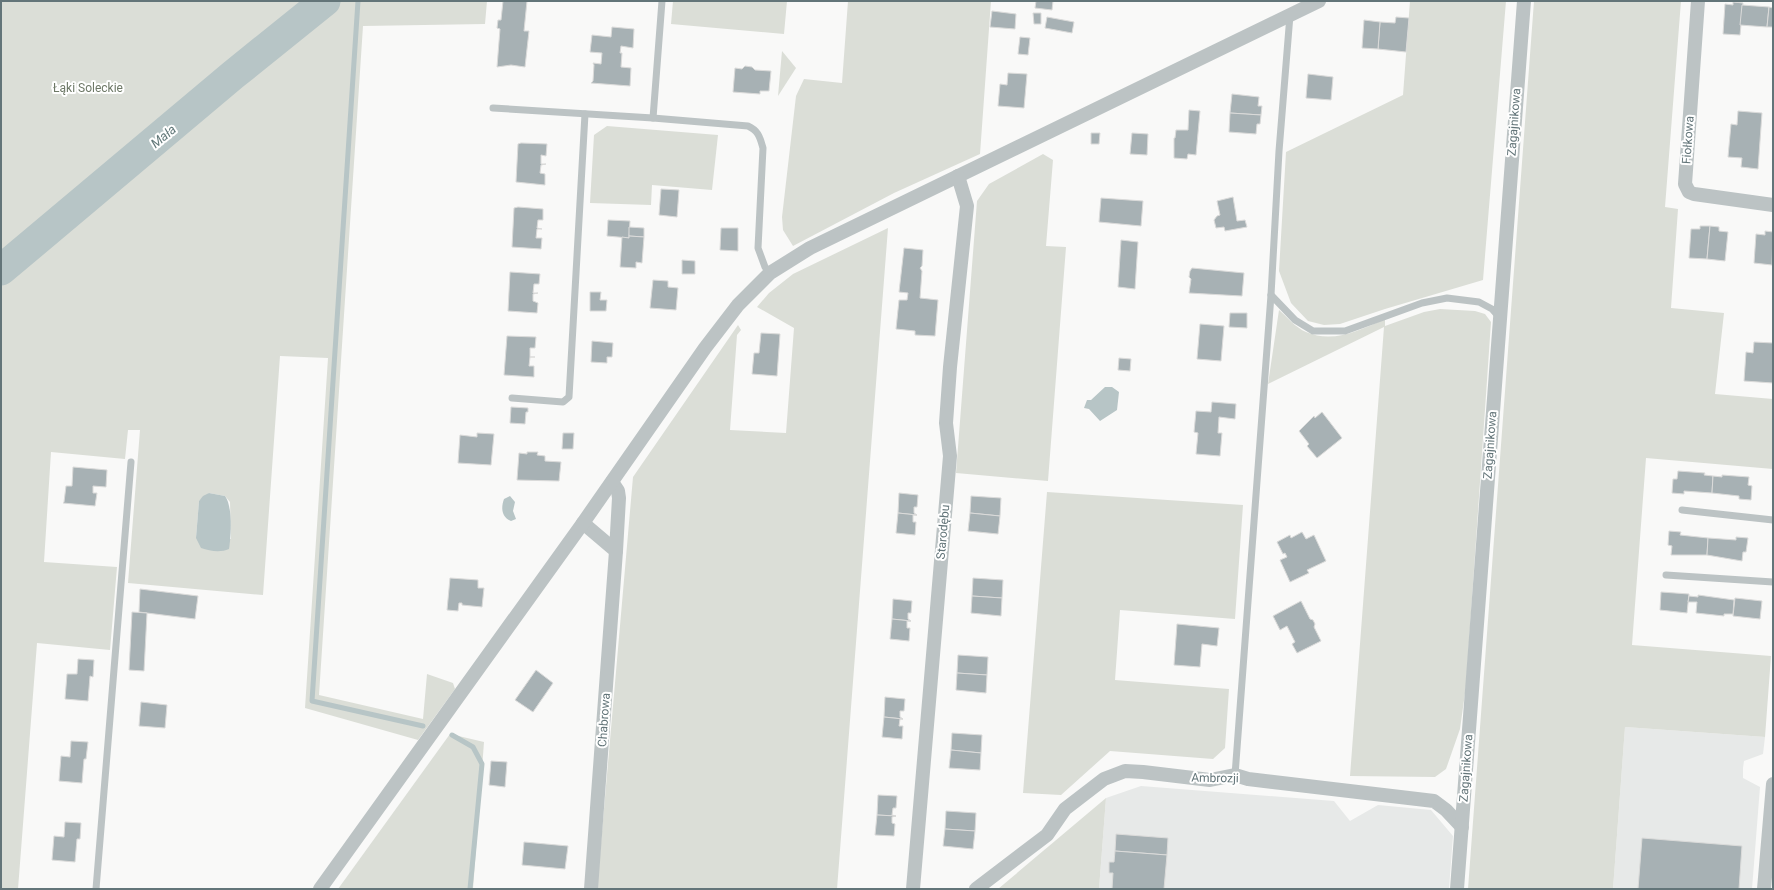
<svg xmlns="http://www.w3.org/2000/svg" width="1774" height="890" font-family="Roboto,sans-serif">
<rect width="100%" height="100%" fill="#f9f9f8"/>
<!-- built -->
<g fill="#e7e9e8">
<polygon points="1625,727 1765,737 1763,754 1744,761 1743,768 1743,778 1760,787 1752,889 1613,889"/>
<polygon points="1141,786 1334,801 1350,821 1378,805 1431,810 1453,836 1449,889 1099,889 1106,798"/>
</g>
<!-- green -->
<g fill="#dbded7" fill-rule="evenodd">
<path d="M1 1H487L485 24 363 26 319 695 423 719 427 674 453 683 455 689 418 740 305 708 328 358 280 356 263 595 128 583 140 430H128L125 459 51 452 44 562 117 567 110 650 37 643 18 889H1ZM209 493 225 496 230 502 231 539 196 538 199 501Z"/>
<polygon points="673,1 787,1 784,34 671,24"/>
<polygon points="848,1 991,1 980,154 894,193 793,246 783,230 782,217 796,96 804,79 842,83"/>
<polygon points="1410,1 1506,1 1483,280 1385,309 1340,324 1324,325 1308,321 1291,303 1279,271 1286,152 1403,95"/>
<polygon points="1534,1 1681,1 1665,207 1678,209 1671,308 1724,313 1715,394 1773,399 1773,469 1646,458 1632,645 1771,656 1765,737 1625,727 1613,889 1468,889"/>
<polygon points="782,51 796,68 778,96"/>
<polygon points="607,126 718,135 712,190 652,185 651,205 590,203 594,135"/>
<polygon points="1043,154 1053,160 1046,246 1066,247 1048,481 956,473 977,201 989,184"/>
<polygon points="888,228 837,889 597,889 633,477 738,325 741,330 737,335 730,430 786,433 794,328 757,307 769,293 793,274"/>
<path d="M1440 309 1475 311 1485 314 1491 322 1466 686 1460 729 1446 769 1435 777 1350 776 1384 327 1268 384 1279 310C1287 317 1296 328 1306 332 1333 344 1360 330 1385 319V326L1424 312Z"/>
<polygon points="1047,492 1243,505 1235,619 1120,610 1115,680 1229,689 1225,748 1213,759 1110,751 1061,795 1023,793"/>
<polygon points="450,734 484,742 473,889 338,889"/>
<polygon points="1106,798 1099,889 998,889"/>
</g>
<!-- water -->
<g fill="#b7c5c6">
<polygon points="1105,387 1112,387 1119,392 1117,410 1100,421 1089,409 1084,408 1087,400 1091,400"/>
<path d="M209 493 225 496C233 507 231 536 229 549 220 553 210 551 201 548L196 538 199 501 203 496Z"/>
<path d="M510 496 515 502 513 511 516 519 511 521C501 517 501 507 504 499Z"/>
</g>
<g fill="none" stroke-linecap="round" stroke-linejoin="round">
<!-- stream -->
<g stroke="#b7c5c6" stroke-width="5">
<polyline points="358,1 312,701 423,726"/>
<polyline points="452,735 473,747 482,764 470,889"/>
</g>
<!-- river -->
<polyline stroke="#b7c5c6" stroke-width="31" points="1,270 233,75 325,1"/>
</g>
<!-- building -->
<g fill="#a7b1b4" stroke="#dbdbda">
<polygon points="503,1 527,1 524,31 529,31 525,67 511,65 497,67 500,29 497,28 498,20 501,20"/>
<polygon points="1036,1 1053,1 1052,10 1035,8"/>
<polygon points="1733,2 1743,3 1740,35 1723,34 1725,4 1733,5"/>
<polygon points="1742,5 1769,7 1767,27 1740,25"/>
<polygon points="1769,7 1773,8 1773,27 1767,27"/>
<polygon points="992,11 1016,14 1015,29 990,27"/>
<polygon points="1033,13 1041,13 1041,24 1034,24"/>
<polygon points="1047,17 1074,22 1072,33 1045,28"/>
<polygon points="1396,17 1409,18 1406,52 1378,49 1380,22 1395,23"/>
<polygon points="1364,20 1380,22 1378,49 1362,48"/>
<polygon points="612,27 634,29 633,48 621,46 620,53 622,53 621,67 631,68 630,86 591,83 593,81 594,65 593,63 601,64 602,53 590,52 592,35 611,37"/>
<polygon points="1020,37 1030,38 1028,55 1018,54"/>
<polygon points="745,66 752,67 755,70 771,71 769,91 760,91 760,94 733,92 735,68 742,69"/>
<polygon points="1008,73 1027,74 1024,108 998,106 1000,84 1007,85"/>
<polygon points="1308,74 1333,77 1331,100 1306,98"/>
<polygon points="1232,94 1259,97 1258,106 1262,106 1261,115 1230,113"/>
<polygon points="1189,110 1200,111 1196,155 1188,154 1187,159 1174,158 1174,138 1175,138 1176,130 1188,130"/>
<polygon points="1738,111 1762,113 1758,169 1741,167 1742,158 1728,157 1731,124 1737,125"/>
<polygon points="1230,113 1261,115 1260,124 1257,124 1256,134 1229,132"/>
<polygon points="1091,133 1100,133 1099,144 1091,144"/>
<polygon points="1132,133 1148,134 1147,155 1130,154"/>
<polygon points="521,143 547,144 546,156 541,155 541,164 546,164 541,165 540,173 545,174 545,185 516,182 518,144"/>
<polygon points="661,189 679,190 677,217 659,215"/>
<polygon points="1233,197 1237,221 1245,220 1247,227 1225,231 1224,227 1216,228 1214,220 1217,216 1220,215 1217,201"/>
<polygon points="1101,198 1143,201 1141,226 1099,222"/>
<polygon points="518,207 543,209 543,220 538,220 537,228 542,229 537,229 536,238 542,238 541,249 512,247 514,208"/>
<polygon points="608,220 630,221 629,238 607,236"/>
<polygon points="1700,226 1710,226 1707,259 1689,258 1691,229 1700,229"/>
<polygon points="1710,226 1719,227 1719,231 1728,232 1725,261 1707,259"/>
<polygon points="629,227 644,228 644,237 629,236"/>
<polygon points="721,228 738,228 738,251 720,250"/>
<polygon points="1765,231 1773,232 1772,265 1754,263 1756,234 1765,235"/>
<polygon points="629,236 644,237 642,263 636,262 636,268 620,267 622,237 629,238"/>
<polygon points="1121,240 1138,242 1135,289 1118,287"/>
<polygon points="904,248 923,250 922,266 920,268 922,271 920,298 938,300 935,336 915,335 915,331 896,329 899,300 907,300 908,293 899,292"/>
<polygon points="682,260 695,261 695,274 682,274"/>
<polygon points="1192,268 1244,273 1242,296 1189,293 1191,279 1189,277 1190,271"/>
<polygon points="510,272 540,274 539,284 534,284 533,293 538,293 533,294 533,301 538,303 537,313 508,311"/>
<polygon points="653,280 668,281 668,287 678,288 676,310 650,308"/>
<polygon points="590,292 601,292 600,300 607,300 606,311 590,311"/>
<polygon points="1230,313 1247,313 1247,328 1229,327"/>
<polygon points="1200,324 1224,326 1221,361 1197,359"/>
<polygon points="761,333 780,334 777,376 752,374 754,353 759,353"/>
<polygon points="507,336 536,337 535,348 530,348 530,357 535,357 530,357 529,366 534,366 534,377 504,375"/>
<polygon points="592,341 613,343 612,357 607,357 607,363 591,362"/>
<polygon points="1754,342 1773,343 1773,383 1744,381 1746,352 1753,353"/>
<polygon points="1119,358 1131,359 1130,371 1118,370"/>
<polygon points="1212,402 1236,404 1235,419 1219,417 1218,433 1222,433 1220,456 1196,454 1198,433 1194,432 1196,411 1211,412"/>
<polygon points="511,407 528,408 528,412 526,412 525,424 510,423"/>
<polygon points="1322,412 1342,438 1317,458 1307,446 1309,444 1299,431 1314,416 1315,418"/>
<polygon points="477,433 494,434 491,465 458,463 460,435 477,437"/>
<polygon points="563,433 574,433 573,449 562,449"/>
<polygon points="527,452 538,452 537,455 545,456 545,461 561,462 559,481 517,480 519,453 527,454"/>
<polygon points="73,467 107,470 106,487 93,486 93,493 97,493 95,506 63,503 64,502 66,486 72,486"/>
<polygon points="1678,471 1705,473 1704,475 1713,476 1712,493 1684,491 1684,494 1672,493 1673,479 1677,479"/>
<polygon points="1722,475 1749,477 1748,485 1752,486 1751,500 1739,499 1739,496 1712,493 1713,476 1722,477"/>
<polygon points="899,493 918,495 917,507 914,507 914,513 917,515 898,513"/>
<polygon points="971,496 1001,498 1000,516 970,513"/>
<polygon points="898,513 917,515 913,515 913,522 916,522 915,535 896,533"/>
<polygon points="970,513 1000,516 998,534 968,531"/>
<polygon points="1669,531 1681,532 1680,535 1708,538 1707,555 1671,555 1672,546 1668,545"/>
<polygon points="1302,532 1306,539 1314,535 1326,561 1307,570 1309,573 1290,582 1280,560 1287,557 1285,553 1283,554 1277,542 1290,535 1291,538"/>
<polygon points="1736,537 1748,538 1746,552 1743,552 1742,561 1707,555 1708,538 1736,540"/>
<polygon points="450,578 478,580 478,588 484,588 482,607 462,605 462,603 459,603 458,611 447,610"/>
<polygon points="973,578 1003,580 1002,598 972,596"/>
<polygon points="140,589 198,596 195,619 139,612"/>
<polygon points="1661,592 1689,594 1687,613 1660,610"/>
<polygon points="1698,595 1734,600 1733,614 1724,614 1724,616 1696,613 1697,602 1688,602 1689,596 1698,597"/>
<polygon points="972,596 1002,598 1001,616 971,613"/>
<polygon points="1735,598 1762,601 1760,619 1733,616"/>
<polygon points="893,599 912,601 911,613 908,613 908,619 911,621 892,619"/>
<polygon points="1301,601 1310,619 1313,620 1315,624 1314,627 1321,641 1297,653 1292,644 1295,642 1287,626 1280,630 1273,616"/>
<polygon points="132,612 147,613 144,671 129,670"/>
<polygon points="892,619 911,621 907,621 907,628 910,628 909,641 890,639"/>
<polygon points="1177,624 1219,628 1217,646 1202,644 1200,667 1174,665"/>
<polygon points="958,655 988,657 987,675 957,673"/>
<polygon points="78,659 94,660 93,677 90,676 88,701 65,699 67,674 77,674"/>
<polygon points="536,670 553,683 533,712 515,700"/>
<polygon points="957,673 987,675 986,693 956,690"/>
<polygon points="885,697 905,699 904,711 900,711 900,717 903,719 884,717"/>
<polygon points="141,702 167,705 165,728 139,726"/>
<polygon points="884,717 903,719 900,719 899,726 903,726 902,739 882,737"/>
<polygon points="952,733 982,735 981,753 951,750"/>
<polygon points="71,741 88,742 86,759 84,759 82,783 59,781 61,756 70,757"/>
<polygon points="951,750 981,753 980,770 949,768"/>
<polygon points="491,761 507,762 505,787 489,785"/>
<polygon points="878,795 897,796 896,808 893,808 892,815 896,816 877,815"/>
<polygon points="946,811 976,813 975,831 945,829"/>
<polygon points="877,815 896,816 892,817 892,823 895,824 894,836 875,835"/>
<polygon points="65,822 81,823 80,839 77,839 75,862 52,860 54,836 64,837"/>
<polygon points="945,829 975,831 973,849 943,846"/>
<polygon points="1116,834 1168,838 1167,855 1115,851"/>
<polygon points="1642,838 1742,846 1739,889 1638,889"/>
<polygon points="524,842 568,846 565,869 522,865"/>
<polygon points="1115,851 1167,855 1164,889 1112,889 1113,873 1109,873 1109,862 1114,862"/>
</g>
<g fill="none" stroke-linecap="round" stroke-linejoin="round">
<!-- service -->
<g stroke="#bcc3c4" stroke-width="7">
<path d="M493 108 653 118 748 126C759 131 760 138 763 148L758 248 765 267 770 273"/>
<polyline points="653,118 662,1"/>
<polyline points="1271,295 1295,320 1313,331 1345,331 1422,303 1447,298 1479,302 1492,309 1499,317"/>
<polyline points="512,398 563,402 569,397 585,114"/>
<polyline points="1682,510 1773,520"/>
<polyline points="1666,575 1773,582"/>
<polyline points="1235,775 1271,295 1279,151 1290,15"/>
<polyline points="96,889 131,462"/>
</g>
<!-- minor -->
<g stroke="#bcc3c4" stroke-width="14">
<polyline points="1698,1 1685,184 1689,192 1694,194 1773,205"/>
<polyline points="612,482 618,491 619,498 616,551"/>
<polyline points="583,523 616,551 591,889"/>
<polyline points="320,889 583,523 705,348 738,305 770,273 810,248 1319,1"/>
<polyline points="913,889 950,456 946,423 950,367 967,206 958,176"/>
<polyline points="976,889 1047,835 1065,809 1104,779 1125,771 1143,772 1210,780 1235,775 1248,779 1434,801 1446,810 1462,827"/>
<polyline points="1457,889 1524,1"/>
<polyline points="1764,889 1773,784"/>
</g>
</g>
<g text-anchor="middle" stroke-width="4" stroke-linejoin="round" paint-order="stroke">
<!-- park labels -->
<g font-size="12" fill="#6d7866" stroke="#fff">
<text x="88" y="92">Łąki Soleckie</text>
</g>
<!-- street labels -->
<g font-size="12" fill="#637579" stroke="#fff">
<text transform="translate(1514 122) rotate(-86)" y="4">Zagajnikowa</text>
<text transform="translate(1688 140) rotate(-86)" y="4">Fiołkowa</text>
<text transform="translate(1490 445) rotate(-86)" y="4">Zagajnikowa</text>
<text transform="translate(943 532) rotate(-85)" y="4">Starodębu</text>
<text transform="translate(604 720) rotate(-86)" y="4">Chabrowa</text>
<text transform="translate(1466 768) rotate(-86)" y="4">Zagajnikowa</text>
<text transform="translate(1215 778) rotate(1)" y="4">Ambrozji</text>
</g>
<!-- water labels -->
<g font-size="13" font-style="italic" fill="#627879" stroke="#fff">
<text transform="translate(163 136) rotate(-40)" y="5">Mała</text>
</g>
</g>
<!-- border -->
<rect width="1774" height="890" fill="none" stroke="#637579" stroke-width="4"/>
</svg>
